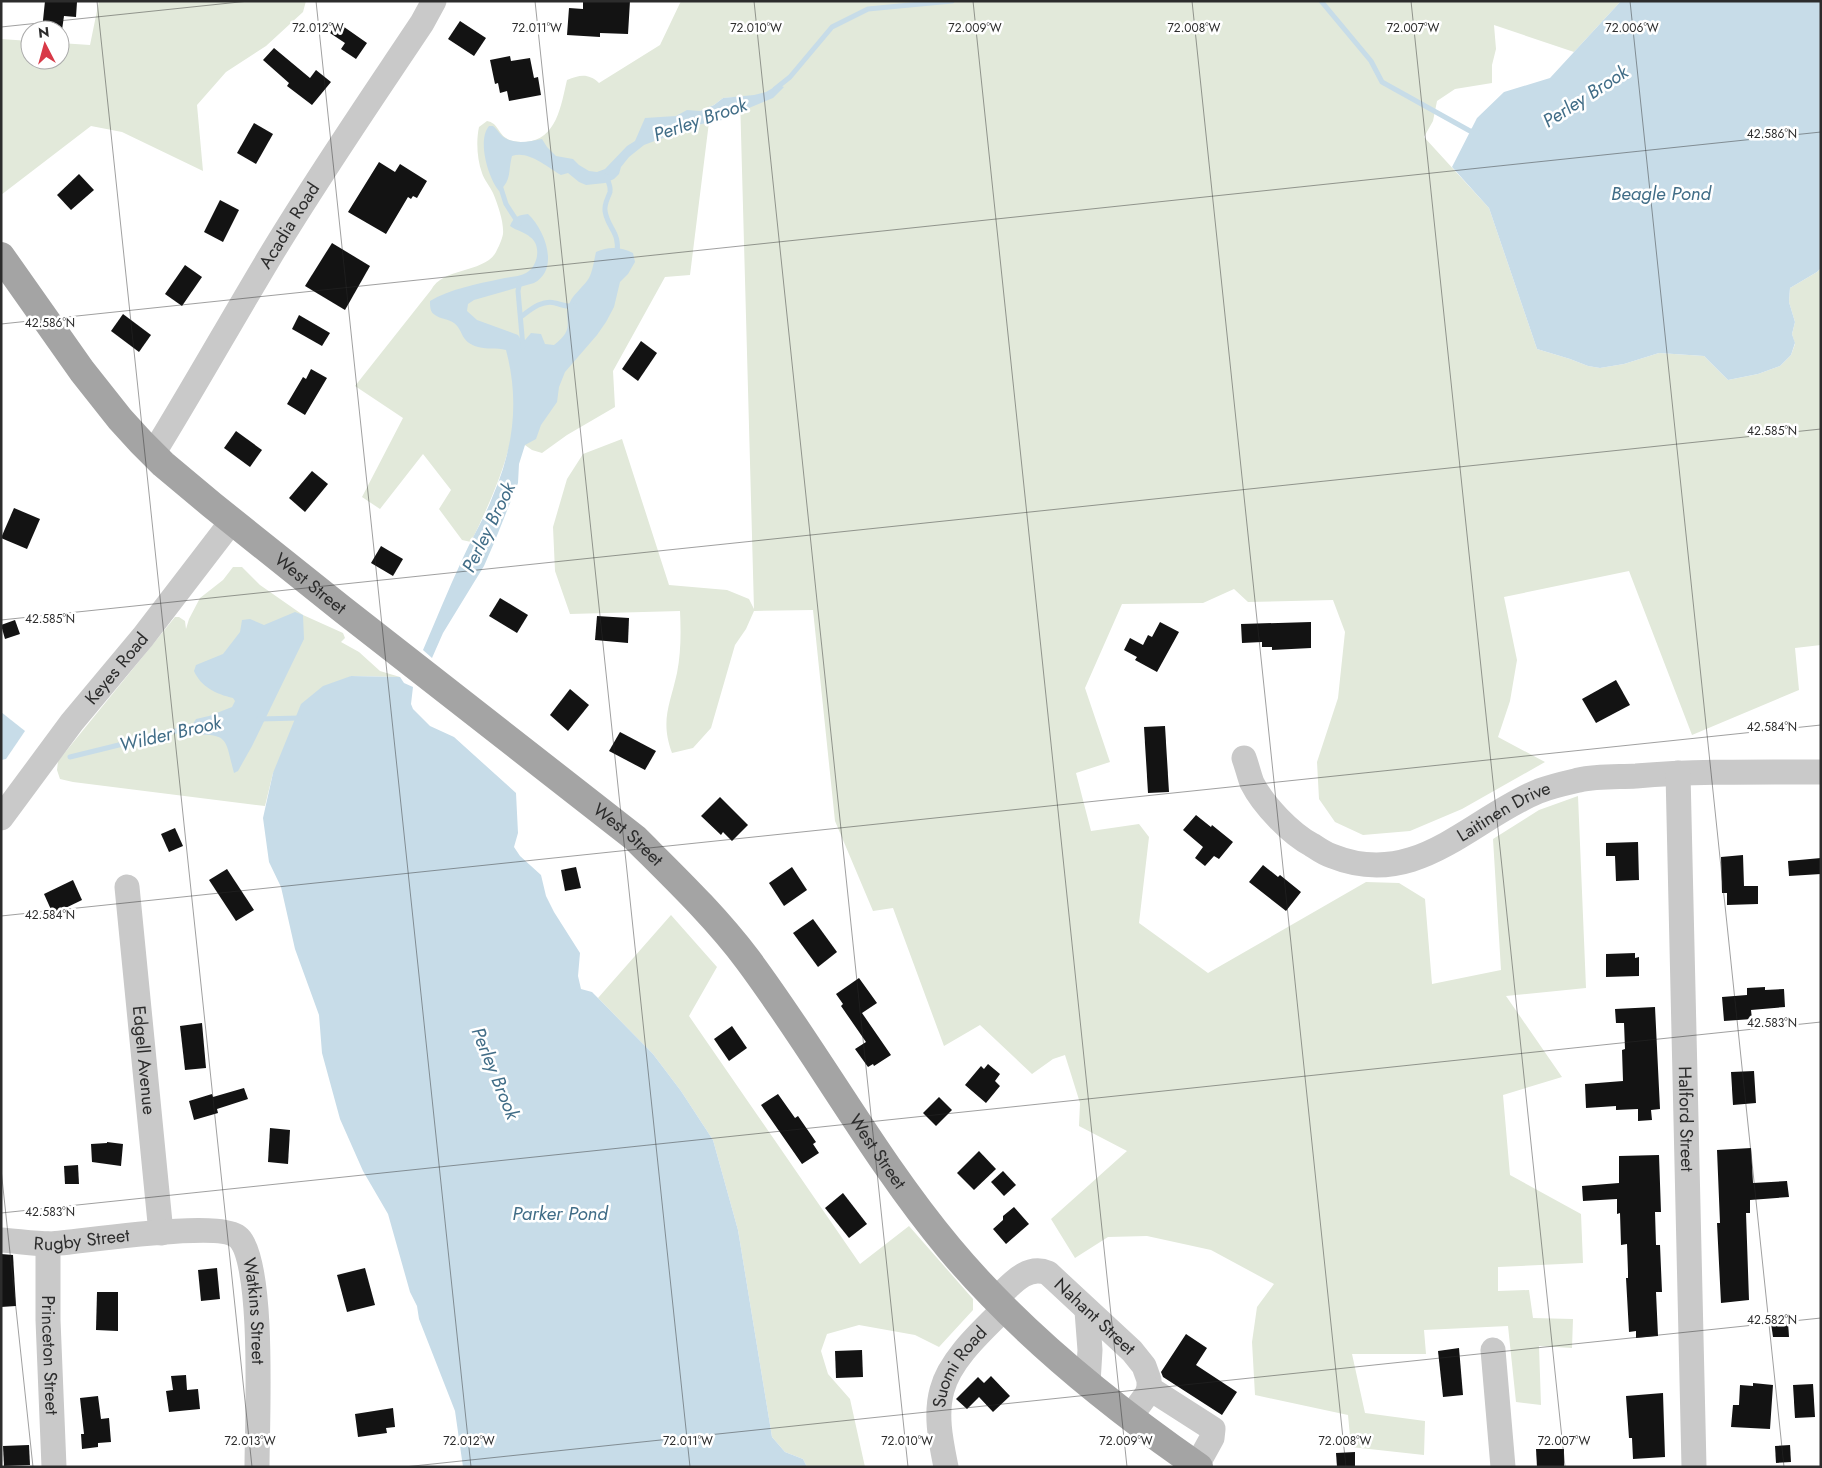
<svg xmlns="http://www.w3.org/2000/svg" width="1822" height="1468" font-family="Jost,sans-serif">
<rect width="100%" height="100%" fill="#fff"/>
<!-- green -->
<g fill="#e2e9da">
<polygon points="99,1 306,1 303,12 266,46 226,72 197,105 203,171 122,132 91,126 1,195 1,39 30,41 30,60 60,60 60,43 90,45"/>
<path d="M681 1H1621L1574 52 1494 25 1496 49 1492 65V83L1455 89 1437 101 1433 121 1424 137 1489 208 1537 349 1570 359 1588 366 1600 368 1624 364 1659 353 1704 356 1728 380 1758 374 1780 366 1791 355 1795 344 1792 334 1795 322 1789 302 1790 288 1817 272 1821 268V645L1795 648 1799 690 1692 735 1629 571 1504 597 1517 660 1510 701 1498 737 1545 762 1462 809 1410 831 1363 835 1335 822 1319 799 1317 762 1338 698 1345 632 1333 600 1248 602 1234 589 1203 603 1122 604 1085 688 1110 762 1076 773 1091 831 1139 824 1149 837 1139 923 1208 973 1366 882 1399 883 1425 899 1432 984 1501 970 1493 839 1539 810 1578 796 1586 988 1506 996 1562 1077 1503 1095 1510 1175 1581 1214 1583 1263 1498 1267V1291L1529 1290 1533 1318 1573 1319 1572 1348 1539 1346 1541 1405 1516 1402 1508 1326 1424 1330 1426 1354H1352L1365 1413 1425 1421 1424 1455 1351 1447 1348 1415 1255 1395 1252 1342 1257 1307 1274 1284 1211 1250 1147 1236 1108 1237 1075 1258 1051 1219 1127 1151 1079 1126 1080 1103 1065 1055 1053 1059 1032 1074 980 1025 944 1046 893 908 873 911 835 821 813 610 754 611 746 629 735 645 711 728 693 748 672 753C660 720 670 705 677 673 681 653 681 632 680 611L570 614 555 571 553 527 567 479 583 454 622 439 669 585 727 590 749 599 754 609 740 97 723 98 714 105 700 111 698 125 709 122 690 275 665 277 613 371 615 407 567 435 542 453 532 450 512 436C503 474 488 507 471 542L462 540 439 509 451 490 423 454 380 509 362 497 403 418 355 386 431 290C443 267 485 273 496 252 498 248 502 240 503 234 504 222 498 205 493 193 490 186 484 180 482 173 477 159 476 141 479 127L487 121C498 123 498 133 506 138 511 142 519 142 525 142 557 140 561 105 567 80 580 75 588 73 599 83L660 45Z"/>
<polygon points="233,567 242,567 260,585 303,615 343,633 345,638 341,642 359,652 380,671 400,677 351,676 273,773 265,806 73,782 60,779 57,770 58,761 175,617 179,617 185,621 186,629 189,619 200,598 223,580"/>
<polygon points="671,915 717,967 689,1016 860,1264 909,1226 973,1299 973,1310 939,1347 915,1335 859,1325 827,1334 821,1351 828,1374 850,1399 865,1467 807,1467 803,1459 785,1452 772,1437 738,1230 713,1140 681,1091 653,1054 598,998"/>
</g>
<!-- water -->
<g fill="#c7dce8">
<polygon points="1621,1 1821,1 1821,268 1817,272 1790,288 1789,302 1795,322 1792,334 1795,343 1791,355 1780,366 1758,374 1728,380 1704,356 1659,353 1624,364 1600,368 1588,366 1570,359 1537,349 1489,208 1452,167 1477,118 1504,92 1550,78"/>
<path d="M778 85 784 87 773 98 732 115 727 119 697 125 644 145 629 157 621 167 619 174 614 179 605 183 586 185 579 182 568 173 561 175C547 167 528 150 512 156 508 171 512 180 499 191 488 178 477 140 489 126H493C497 129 500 135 505 138 516 145 531 141 542 139L547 147 556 156 573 159 579 165 589 171 597 172 605 169 627 146 635 141 645 118 676 116 687 110 700 111 714 105 723 98 754 95 766 92Z"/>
<path d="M528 214C545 230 560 269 534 283L474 300 468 304 467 311 477 320 518 335 521 340H525L531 333 541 334 545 344 554 345C579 326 560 320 571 300 576 292 584 286 589 278 593 270 594 260 596 252 609 246 621 247 633 253L635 262 628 274 620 282 614 307 606 322 597 335 565 372 559 387 557 402 541 425 536 439 525 445 519 464 518 483 494 543 484 566 443 633 432 658 423 650C436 620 448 590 462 560 471 539 484 519 492 498 513 450 520 402 506 350 496 347 488 350 478 347 460 342 464 331 454 323 449 319 440 319 435 315 430 312 430 307 430 301 450 289 477 284 500 279 508 277 519 277 526 273 538 267 542 245 530 237 525 232 517 231 510 226 513 217 519 215 528 214Z"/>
<path d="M295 612 303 615 304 639 252 746 238 771 234 773C225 740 230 733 192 735L188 732 196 719 209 716 232 707 235 701 233 698C216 694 201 687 194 671L196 665 223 654 240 632 242 620 250 619 264 625Z"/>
<polygon points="351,676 400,677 404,683 413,687 411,704 413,709 430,726 454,737 516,793 518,833 514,847 520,856 541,875 546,896 554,912 580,953 578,976 581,989 592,992 598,998 653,1054 681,1091 713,1140 738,1230 772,1437 785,1452 803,1459 807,1467 463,1467 455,1411 419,1319 417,1306 410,1292 388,1214 363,1171 340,1119 322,1053 319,1015 295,949 281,887 269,862 263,818 273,773 301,704 323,686"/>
<polygon points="1,712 25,731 6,759 1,760"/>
</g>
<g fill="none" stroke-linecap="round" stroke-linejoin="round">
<!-- stream -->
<g stroke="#c7dce8" stroke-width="5">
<polyline points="1321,1 1371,61 1382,82 1470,131 1477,131"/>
<polyline points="775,89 790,77 832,27 868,9 952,1"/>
<path d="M606 176C608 181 611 186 610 192 608 198 604 204 605 211 608 229 620 232 617 253"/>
<polyline points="499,182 506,204 519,224"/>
<polyline points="520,281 518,291 523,347"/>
<path d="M522 316C530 310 543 299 555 303 564 305 564 307 575 306"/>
<polyline points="259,719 300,718"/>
<polyline points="70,757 196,726"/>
</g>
</g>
<!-- building -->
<g fill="#131313">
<polygon points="45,1 77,2 76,17 64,16 62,30 42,30"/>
<polygon points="583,1 630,1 628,34 600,33 600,37 567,35 569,8 583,9"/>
<polygon points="460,21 486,38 474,56 448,39"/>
<polygon points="337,22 367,43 356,59 341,49 345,43 330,33"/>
<polygon points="274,48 310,78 316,70 331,82 312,105 287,86 289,83 263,60"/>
<polygon points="510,56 511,61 530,58 534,78 538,77 541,95 509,101 507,91 500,93 498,83 495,84 490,60"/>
<polygon points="254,123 273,134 256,164 237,153"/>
<polygon points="379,162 395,172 400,164 427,181 417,198 413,196 411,199 408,197 386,234 348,212"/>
<polygon points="79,174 94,190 71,210 57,195"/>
<polygon points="220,200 239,210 223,242 204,232"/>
<polygon points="332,243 370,266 345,310 305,286"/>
<polygon points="185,265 202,277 182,306 165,294"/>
<polygon points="123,314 151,335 139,352 111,331"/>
<polygon points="299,315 330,333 322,346 292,329"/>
<polygon points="641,341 657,353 638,381 622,369"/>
<polygon points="311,369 327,378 305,415 287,404 303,377 306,379"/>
<polygon points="236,431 262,450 250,467 224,448"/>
<polygon points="312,471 328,484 305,512 289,498"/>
<polygon points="14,508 40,519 27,549 1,538"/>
<polygon points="381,546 403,559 393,576 371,563"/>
<polygon points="500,598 528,615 517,633 489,616"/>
<polygon points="597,616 629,618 628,643 595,640"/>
<polygon points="15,620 20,634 5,639 1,625"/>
<polygon points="1160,622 1179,632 1157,672 1135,660 1137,657 1124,650 1130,638 1143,645 1148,635 1152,637"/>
<polygon points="1311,622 1311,648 1272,650 1272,647 1262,647 1262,642 1242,643 1241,624"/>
<polygon points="1616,680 1630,705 1596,723 1582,699"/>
<polygon points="570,689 589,705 568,731 550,715"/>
<polygon points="1165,726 1169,792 1148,793 1144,727"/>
<polygon points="620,732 656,751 645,770 609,751"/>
<polygon points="720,797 748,825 732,841 723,832 721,835 701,816"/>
<polygon points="1196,815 1211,827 1212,825 1233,842 1219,859 1214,856 1205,866 1195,858 1203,847 1183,830"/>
<polygon points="175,828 183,846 169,852 161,834"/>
<polygon points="1638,842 1639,880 1616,881 1615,856 1606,856 1606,843"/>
<polygon points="1743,855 1744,886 1758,886 1758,904 1727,905 1727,893 1722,893 1721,857"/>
<polygon points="1821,858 1821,874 1789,876 1788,861"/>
<polygon points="1263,865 1278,877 1280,875 1301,892 1286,911 1249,882"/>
<polygon points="576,867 581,888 565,891 561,870"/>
<polygon points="792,867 807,890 784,906 769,883"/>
<polygon points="227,869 254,910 236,921 209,880"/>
<polygon points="73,880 82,900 53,914 44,894"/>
<polygon points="813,919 837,952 818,967 793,933"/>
<polygon points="1635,953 1635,958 1639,957 1639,976 1606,977 1606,954"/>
<polygon points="859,978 877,1003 862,1013 891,1055 874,1066 873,1064 868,1067 855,1049 866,1042 841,1006 843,1004 836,994"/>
<polygon points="1765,987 1765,990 1784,989 1785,1007 1751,1010 1752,1019 1724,1021 1722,997 1747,995 1747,988"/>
<polygon points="1655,1007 1660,1109 1651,1110 1652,1120 1638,1121 1638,1109 1616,1110 1616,1106 1586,1108 1585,1084 1623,1081 1622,1050 1625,1049 1624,1023 1616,1023 1615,1009"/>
<polygon points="202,1023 206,1068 185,1070 180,1026"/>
<polygon points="732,1026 747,1048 729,1061 714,1039"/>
<polygon points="988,1064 1000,1074 995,1081 1000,1086 986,1103 965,1085 981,1066 984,1069"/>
<polygon points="1754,1071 1756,1103 1733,1105 1731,1072"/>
<polygon points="244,1088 248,1099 217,1109 218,1113 194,1120 189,1101 212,1094 213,1097"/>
<polygon points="778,1094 795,1118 798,1116 816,1142 813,1144 819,1153 802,1164 761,1105"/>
<polygon points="939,1097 952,1110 936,1126 923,1113"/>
<polygon points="270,1128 290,1130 288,1164 268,1162"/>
<polygon points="107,1142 123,1144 121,1166 92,1162 91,1144 107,1143"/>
<polygon points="1751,1148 1753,1183 1787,1181 1789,1197 1750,1200 1750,1213 1746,1213 1749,1300 1721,1303 1717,1223 1720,1223 1717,1150"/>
<polygon points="979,1151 996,1169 974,1190 957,1173"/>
<polygon points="1659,1155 1661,1212 1655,1212 1656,1245 1660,1245 1662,1292 1656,1292 1658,1336 1636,1338 1636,1331 1629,1332 1626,1278 1628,1278 1628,1272 1627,1244 1621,1245 1620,1213 1617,1214 1617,1199 1583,1201 1582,1186 1619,1183 1619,1156"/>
<polygon points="78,1165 79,1184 65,1184 64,1166"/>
<polygon points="1003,1171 1016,1185 1004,1196 991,1182"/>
<polygon points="843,1193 867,1224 849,1238 825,1208"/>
<polygon points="1014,1207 1029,1224 1006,1244 993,1229 1003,1220 1003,1216"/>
<polygon points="1,1254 13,1255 16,1306 1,1307"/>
<polygon points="217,1268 220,1299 201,1301 198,1270"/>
<polygon points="365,1268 375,1305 347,1312 337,1275"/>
<polygon points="97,1292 118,1292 118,1331 96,1330"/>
<polygon points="1788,1322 1789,1337 1773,1337 1771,1323"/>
<polygon points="1186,1334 1207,1348 1196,1365 1237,1392 1222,1415 1163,1377 1161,1372"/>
<polygon points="1459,1348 1463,1395 1443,1397 1438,1351"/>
<polygon points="862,1350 863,1377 836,1378 835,1351"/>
<polygon points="186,1375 187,1390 198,1389 200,1409 169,1412 166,1391 173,1390 171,1376"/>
<polygon points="991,1376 1010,1396 993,1412 979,1397 967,1409 956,1399 978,1377 984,1383"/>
<polygon points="1753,1383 1773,1385 1770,1429 1731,1427 1733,1405 1739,1405 1740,1385 1753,1386"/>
<polygon points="1813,1384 1815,1417 1795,1418 1793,1385"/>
<polygon points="1663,1393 1665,1457 1633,1459 1632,1438 1629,1438 1626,1396"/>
<polygon points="98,1396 101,1419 109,1418 111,1442 98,1443 98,1447 82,1449 81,1434 84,1434 80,1398"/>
<polygon points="393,1408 395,1427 386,1428 387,1433 358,1437 355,1414"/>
<polygon points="29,1445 30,1465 4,1466 3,1446"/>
<polygon points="1790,1445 1791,1462 1776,1463 1775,1446"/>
<polygon points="1536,1449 1564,1449 1564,1467 1537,1467"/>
<polygon points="1355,1452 1355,1466 1337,1467 1336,1453"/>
</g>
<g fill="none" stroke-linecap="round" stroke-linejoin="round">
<!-- minor -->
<g stroke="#c9c9c9" stroke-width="25">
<path id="s1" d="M153 454C193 389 230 323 269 258 317 178 370 101 422 23L434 1"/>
<path id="s2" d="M1244 758C1247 766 1249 775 1252 783 1263 805 1291 834 1312 845 1318 849 1325 854 1332 856 1416 890 1469 820 1539 791 1552 786 1566 783 1579 780 1597 776 1617 777 1636 776 1697 771 1759 772 1821 772"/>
<path id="s3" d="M1678 773 1694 1467"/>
<path id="s4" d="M1 818 72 722 143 637 232 521"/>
<path id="s5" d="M127 887 161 1233"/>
<path id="s6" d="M1 1240C17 1241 34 1244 51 1244 82 1242 220 1219 239 1238 265 1264 257 1425 257 1467"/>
<path id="s7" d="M48 1244V1320L54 1467"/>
<path id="s8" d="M996 1299C1010 1286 1026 1264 1048 1273L1132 1351 1144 1366 1149 1380V1388L1147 1394 1130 1417"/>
<polyline points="1087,1311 1090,1350 1088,1383"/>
<polyline points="1493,1350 1503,1467"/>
<polyline points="1149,1388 1213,1429 1212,1438 1196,1467"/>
<path id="s9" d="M946 1467C941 1442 935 1415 942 1390 950 1359 983 1330 1005 1308"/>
</g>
<!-- major -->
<path stroke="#a4a4a4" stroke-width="28" id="s10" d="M1 256 82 371 120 419 141 442 163 464 212 505 342 609 635 838C674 877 715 916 748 960 818 1054 874 1158 949 1248 1020 1333 1108 1404 1199 1467"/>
</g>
<!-- ticks -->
<path fill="none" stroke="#2c2c2c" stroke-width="1" stroke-opacity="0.45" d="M97 1 252 1467M316 1 471 1467M535 1 690 1467M754 1 908 1467M973 1 1127 1467M1192 1 1346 1467M1411 1 1565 1467M1630 1 1784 1467M1 27 249 1M1 324 1821 132M1 620 1821 429M1 916 1821 725M1 1169 33 1467M1 1213 1821 1022M404 1467 1821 1318"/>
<g text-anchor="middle" stroke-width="5" stroke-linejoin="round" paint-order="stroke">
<!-- street labels -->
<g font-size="18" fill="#2c2c2c" stroke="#fff">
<text dy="6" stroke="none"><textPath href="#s1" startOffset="266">Acadia Road</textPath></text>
<text dy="6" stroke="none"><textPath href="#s10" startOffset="454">West Street</textPath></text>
<text dy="6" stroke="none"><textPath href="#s4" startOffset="189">Keyes Road</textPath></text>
<text dy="6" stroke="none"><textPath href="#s2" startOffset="322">Laitinen Drive</textPath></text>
<text dy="6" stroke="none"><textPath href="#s10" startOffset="859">West Street</textPath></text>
<text dy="6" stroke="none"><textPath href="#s5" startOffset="174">Edgell Avenue</textPath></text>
<text dy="6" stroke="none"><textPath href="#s3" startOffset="346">Halford Street</textPath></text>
<text dy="6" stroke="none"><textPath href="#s10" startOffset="1264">West Street</textPath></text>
<text dy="6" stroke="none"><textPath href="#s6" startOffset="81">Rugby Street</textPath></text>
<text dy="6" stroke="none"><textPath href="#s6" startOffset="316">Watkins Street</textPath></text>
<text dy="6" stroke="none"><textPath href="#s8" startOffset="126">Nahant Street</textPath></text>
<text dy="6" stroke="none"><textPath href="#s7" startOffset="111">Princeton Street</textPath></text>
<text dy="6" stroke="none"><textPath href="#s9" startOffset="106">Suomi Road</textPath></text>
</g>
<!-- water labels -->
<g font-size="19" font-style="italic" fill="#416d87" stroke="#fff">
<text transform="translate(1585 96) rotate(-33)" y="7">Perley Brook</text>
<text transform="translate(700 119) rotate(-19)" y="7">Perley Brook</text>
<text x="1661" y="200">Beagle Pond</text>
<text transform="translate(488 527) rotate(-64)" y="7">Perley Brook</text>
<text transform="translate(170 733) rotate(-13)" y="7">Wilder Brook</text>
<text transform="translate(496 1073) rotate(68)" y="7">Perley Brook</text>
<text x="560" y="1220">Parker Pond</text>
</g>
</g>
<g font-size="12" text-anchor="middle" fill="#2c2c2c" stroke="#fff" stroke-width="5" stroke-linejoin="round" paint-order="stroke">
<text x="318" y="32">72.012°W</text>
<text x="537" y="32">72.011°W</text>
<text x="756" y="32">72.010°W</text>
<text x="975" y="32">72.009°W</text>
<text x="1194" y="32">72.008°W</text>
<text x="1413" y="32">72.007°W</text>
<text x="1632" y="32">72.006°W</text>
<text x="1772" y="138">42.586°N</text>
<text x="50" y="327">42.586°N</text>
<text x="1772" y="435">42.585°N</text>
<text x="50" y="623">42.585°N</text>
<text x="1772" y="731">42.584°N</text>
<text x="50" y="919">42.584°N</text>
<text x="1772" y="1027">42.583°N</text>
<text x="50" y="1216">42.583°N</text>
<text x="1772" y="1324">42.582°N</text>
<text x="250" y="1445">72.013°W</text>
<text x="469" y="1445">72.012°W</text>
<text x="688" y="1445">72.011°W</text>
<text x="907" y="1445">72.010°W</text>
<text x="1126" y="1445">72.009°W</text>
<text x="1345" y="1445">72.008°W</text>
<text x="1564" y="1445">72.007°W</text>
</g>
<!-- border -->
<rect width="1822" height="1468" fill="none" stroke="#2c2c2c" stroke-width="5"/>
<!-- north arrow -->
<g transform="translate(45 45) rotate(354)"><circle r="24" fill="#ffffff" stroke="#ababab"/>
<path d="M0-4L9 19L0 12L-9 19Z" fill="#d83947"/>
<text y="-8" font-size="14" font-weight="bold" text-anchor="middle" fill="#2c2c2c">N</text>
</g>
</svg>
